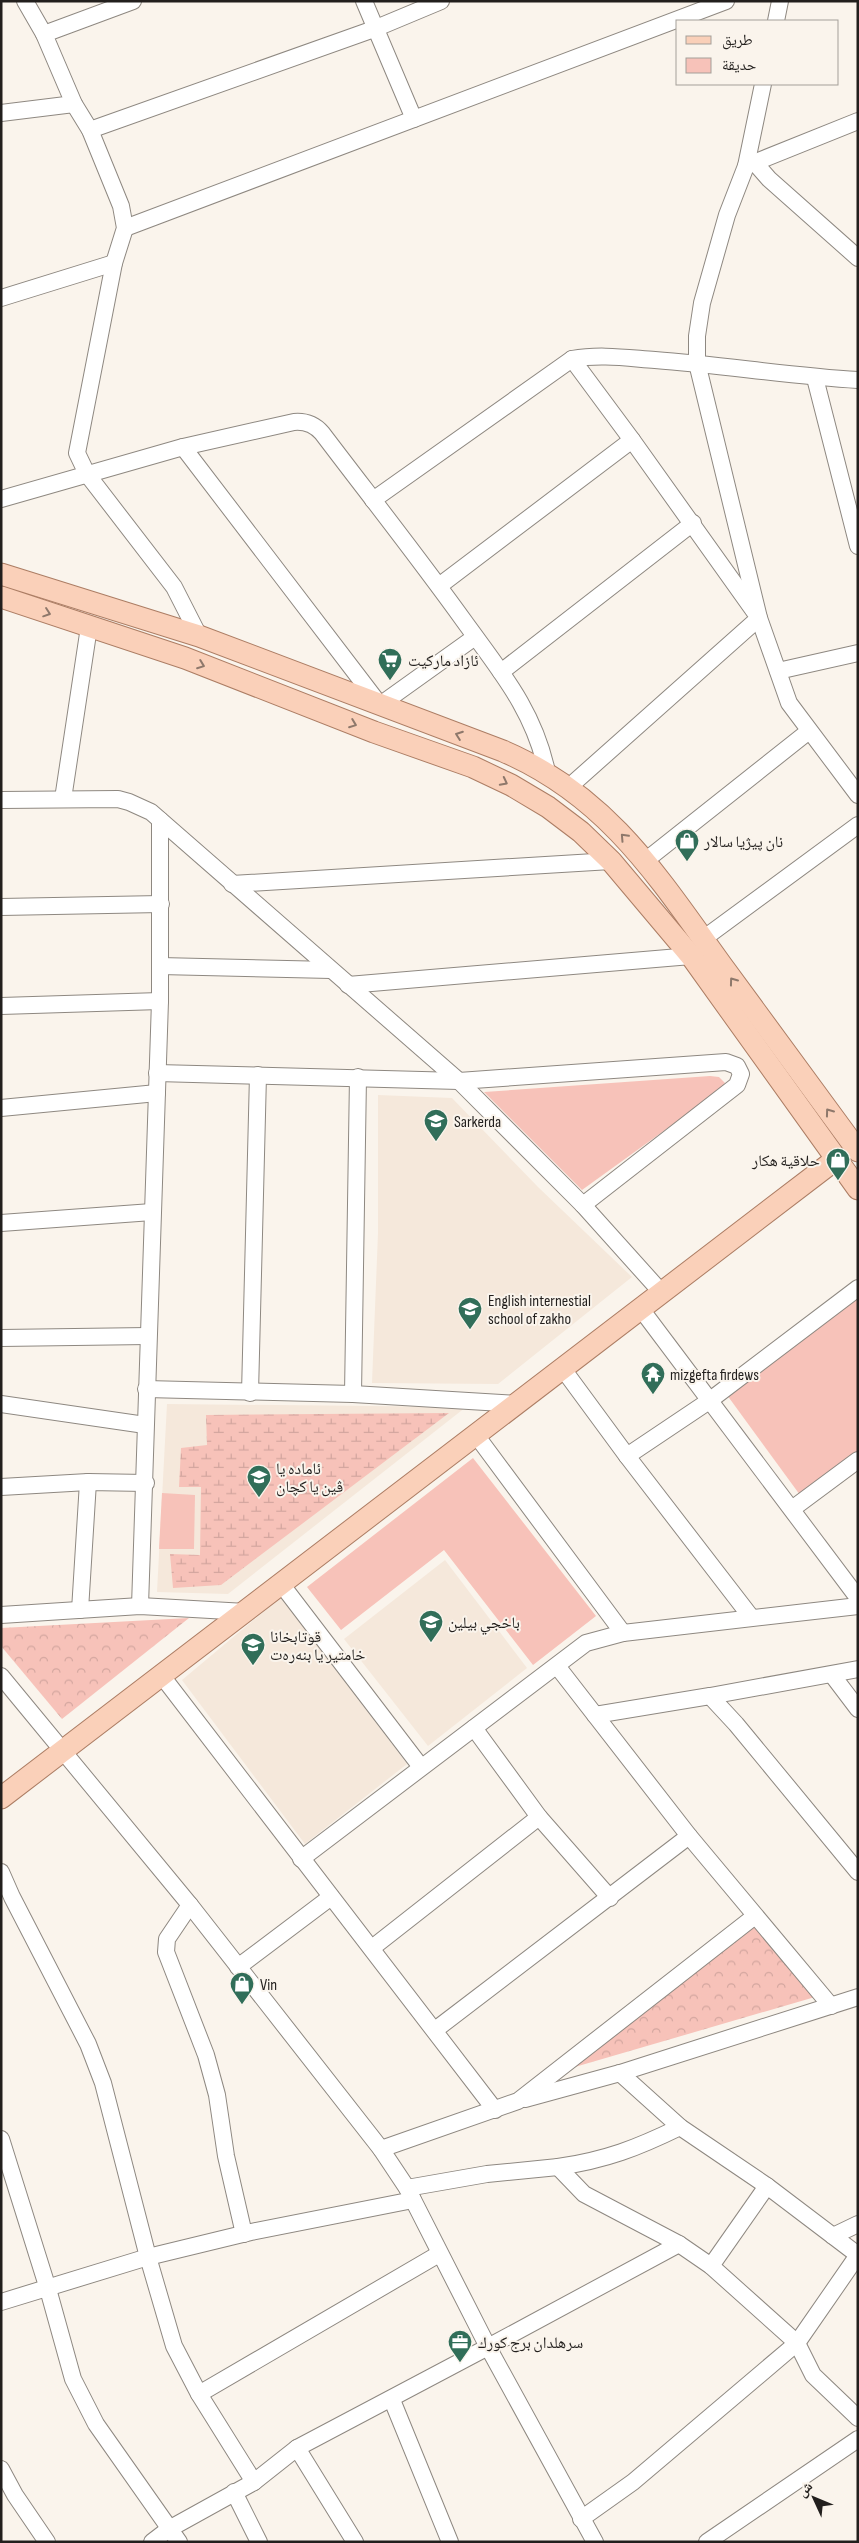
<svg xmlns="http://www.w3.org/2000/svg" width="859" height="2543" font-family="'Sofia Sans Condensed','Noto Naskh Arabic',sans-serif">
<defs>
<pattern id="forest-crowns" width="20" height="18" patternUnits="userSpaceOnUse" patternTransform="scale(1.25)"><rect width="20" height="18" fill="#f7c2b9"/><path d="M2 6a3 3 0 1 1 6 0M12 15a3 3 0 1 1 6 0" fill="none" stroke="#d3a69f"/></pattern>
<pattern id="wetland-marsh" width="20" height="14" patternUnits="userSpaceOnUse" patternTransform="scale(1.25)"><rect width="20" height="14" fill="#f7c2b9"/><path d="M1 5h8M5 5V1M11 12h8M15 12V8" fill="none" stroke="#d3a69f"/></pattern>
</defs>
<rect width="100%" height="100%" fill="#faf4ec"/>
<!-- built -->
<g fill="#f5e8db">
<polygon points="378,1095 452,1098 538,1187 632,1277 498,1384 372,1383 378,1233"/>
<polygon points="167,1404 466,1407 228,1594 157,1592"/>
<polygon points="445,1560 527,1668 428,1746 344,1639"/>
<polygon points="281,1597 407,1764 305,1844 182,1680"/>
</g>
<!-- green -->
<g fill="#f7c2b9">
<polygon points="710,1076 719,1077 725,1083 719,1091 582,1190 484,1092"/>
<polygon points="858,1295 858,1452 800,1495 727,1395"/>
<polygon points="473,1458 596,1616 533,1665 444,1550 341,1630 307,1587"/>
<polygon points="162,1493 195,1495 194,1549 159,1549"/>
</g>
<!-- forest -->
<g fill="url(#forest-crowns)">
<polygon points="189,1618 62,1719 1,1646 1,1628"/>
<polygon points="757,1925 815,1997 568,2069"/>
</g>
<!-- wetland -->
<polygon fill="url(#wetland-marsh)" points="449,1413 221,1585 173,1588 170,1554 200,1555 201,1487 179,1487 181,1448 207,1445 206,1415"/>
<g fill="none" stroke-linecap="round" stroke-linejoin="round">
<defs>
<g id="minor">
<polyline points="25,1 44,34 74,104 90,130 121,206 125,228 114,263 77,453 87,474 174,587 199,636"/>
<polyline points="364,1 414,119"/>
<polyline points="776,21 780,1"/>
<polyline points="44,34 133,1"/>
<polyline points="763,84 746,166 727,215 702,303 697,336 697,363 759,618 789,703 858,795"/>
<polyline points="1,113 74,104"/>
<polyline points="90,130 374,29 441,1"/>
<polyline points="755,163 769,179 858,258"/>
<polyline points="746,166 858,121"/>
<polyline points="125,228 726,1"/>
<polyline points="1,298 114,263"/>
<polyline points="815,378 858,546"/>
<polyline points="183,447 380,705 475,637"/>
<path d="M1 499 183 447 294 422C305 421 314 424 322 433 369 495 418 557 464 621 500 671 534 710 547 772"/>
<path d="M373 500 572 359C600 354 627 358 655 360 723 365 790 376 858 380"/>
<polyline points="439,586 632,440"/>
<polyline points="778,671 858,653"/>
<polyline points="501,672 693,523"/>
<polyline points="569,787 759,618 632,440 572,359"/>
<polyline points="63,799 89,627"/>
<polyline points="1,800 118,799 129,802 151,812 459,1081 583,1205 662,1293"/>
<polyline points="645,861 809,731"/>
<polyline points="232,884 611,861"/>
<polyline points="1,907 161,904"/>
<polyline points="703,939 858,825"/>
<polyline points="160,966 331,970"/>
<polyline points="348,985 691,956"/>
<polyline points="1,1006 160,1001"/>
<polyline points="157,1073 459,1081 726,1062 737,1066 741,1074 737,1085 583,1205"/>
<polyline points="1,1108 157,1093"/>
<polyline points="1,1223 152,1212"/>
<polyline points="641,1309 858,1598"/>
<polyline points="1,1338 148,1336"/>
<polyline points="563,1369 627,1456 751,1617"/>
<polyline points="146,1389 353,1394 517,1404"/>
<polyline points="250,1393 258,1075"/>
<polyline points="353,1394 358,1077"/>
<polyline points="1,1404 145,1425"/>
<polyline points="627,1456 709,1401 858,1288"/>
<polyline points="1,1487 88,1482 146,1483"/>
<polyline points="792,1509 858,1460"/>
<polyline points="282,1585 421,1767"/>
<polyline points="140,1606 160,1001 160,820"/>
<polyline points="80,1610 88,1482"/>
<polyline points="1,1615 140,1606 246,1612"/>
<polyline points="623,1633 858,1606"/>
<polyline points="557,1666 689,1836 831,2006"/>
<polyline points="1,1676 190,1905 381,2149 407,2188 488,2347 679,2244"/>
<polyline points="162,1676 495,2110"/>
<polyline points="833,1676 858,1709"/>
<polyline points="710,1696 858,1669"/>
<polyline points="595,1715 710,1696 736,1724 858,1872"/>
<polyline points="474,1728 539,1817 610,1898"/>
<polyline points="301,1859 586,1643 623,1633 476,1435"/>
<polyline points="1,1872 12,1897 88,2044 103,2083 148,2257 174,2346 199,2394 254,2482"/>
<polyline points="190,1905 167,1939 166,1952 206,2055 217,2095 226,2156 244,2234"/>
<polyline points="372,1948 539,1817"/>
<polyline points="238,1967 331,1897"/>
<polyline points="435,2030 689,1836"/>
<polyline points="620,2073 680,2127 767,2186 858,2255"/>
<polyline points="525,2099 620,2073 858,1997"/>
<path d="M680 2127C637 2148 606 2160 558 2167L584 2194 679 2244 711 2266 797 2343 813 2375 858 2418"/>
<polyline points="1,2139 48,2289 73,2379 96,2424 179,2542"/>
<polyline points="381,2149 518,2101 755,1916"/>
<polyline points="407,2188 487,2174 558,2167"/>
<polyline points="833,2236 858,2224"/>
<polyline points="711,2266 767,2186"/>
<polyline points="1,2302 148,2257 251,2232 413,2200"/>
<polyline points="199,2394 439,2254"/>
<polyline points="392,2400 450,2542"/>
<polyline points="297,2448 355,2542"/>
<polyline points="1,2469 15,2495 47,2542"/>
<polyline points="234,2492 259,2542"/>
<polyline points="581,2519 633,2482 797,2343 858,2255"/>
<polyline points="152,2542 169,2529 254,2482 297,2448 488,2347 595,2542"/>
<polyline points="707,2542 858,2439"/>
</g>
<g id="major">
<path d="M1 574 199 636 503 751C610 797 660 880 726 971 770 1031 814 1091 858 1151"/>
<polyline points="1,597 185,658 374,732 473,767 511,785 548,807 581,832 611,861 691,956 858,1189"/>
<polyline points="1,1798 835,1160"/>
</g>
</defs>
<!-- minor casing -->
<use href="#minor" stroke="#8e8881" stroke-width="18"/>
<!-- major casing -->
<use href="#major" stroke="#ac7d64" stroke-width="23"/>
<!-- minor -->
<use href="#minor" stroke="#fff" stroke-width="16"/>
<!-- major -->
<use href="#major" stroke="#fad0b9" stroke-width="21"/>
</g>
<!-- one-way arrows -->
<defs><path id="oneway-chevron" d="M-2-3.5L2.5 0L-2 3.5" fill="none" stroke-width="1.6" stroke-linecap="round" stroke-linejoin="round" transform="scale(1.25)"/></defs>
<g stroke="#8e786b">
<use href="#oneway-chevron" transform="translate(47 613) rotate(19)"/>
<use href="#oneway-chevron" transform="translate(201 665) rotate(21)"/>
<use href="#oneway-chevron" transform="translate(353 724) rotate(21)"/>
<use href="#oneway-chevron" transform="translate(459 735) rotate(-160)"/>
<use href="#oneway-chevron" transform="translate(504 782) rotate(27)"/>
<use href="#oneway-chevron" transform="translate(624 837) rotate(-133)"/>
<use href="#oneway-chevron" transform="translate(733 981) rotate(-126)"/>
<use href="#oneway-chevron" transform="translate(829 1112) rotate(-126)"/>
</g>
<!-- icons -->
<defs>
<symbol id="supermarket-pin" viewBox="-11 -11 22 30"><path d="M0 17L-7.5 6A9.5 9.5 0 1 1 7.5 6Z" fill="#316e59" stroke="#faf4ec"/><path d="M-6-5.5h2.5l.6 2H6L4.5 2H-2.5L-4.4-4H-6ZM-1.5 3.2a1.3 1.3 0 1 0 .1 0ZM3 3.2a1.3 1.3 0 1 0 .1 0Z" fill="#fff"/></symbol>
<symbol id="shop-pin" viewBox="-11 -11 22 30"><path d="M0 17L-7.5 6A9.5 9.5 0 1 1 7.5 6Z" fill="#316e59" stroke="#faf4ec"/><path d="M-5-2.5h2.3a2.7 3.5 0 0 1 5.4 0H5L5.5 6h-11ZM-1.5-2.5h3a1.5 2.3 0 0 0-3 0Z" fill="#fff"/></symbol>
<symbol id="school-pin" viewBox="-11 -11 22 30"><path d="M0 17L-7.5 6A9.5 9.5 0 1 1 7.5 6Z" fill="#316e59" stroke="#faf4ec"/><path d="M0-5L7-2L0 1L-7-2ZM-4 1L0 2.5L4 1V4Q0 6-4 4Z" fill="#fff"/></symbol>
<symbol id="temple-pin" viewBox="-11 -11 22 30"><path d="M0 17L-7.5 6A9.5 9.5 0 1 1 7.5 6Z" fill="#316e59" stroke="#faf4ec"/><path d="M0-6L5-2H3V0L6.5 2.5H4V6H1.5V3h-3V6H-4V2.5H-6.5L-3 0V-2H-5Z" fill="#fff"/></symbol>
<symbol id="office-pin" viewBox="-11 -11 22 30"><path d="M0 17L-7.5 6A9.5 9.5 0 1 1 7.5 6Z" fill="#316e59" stroke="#faf4ec"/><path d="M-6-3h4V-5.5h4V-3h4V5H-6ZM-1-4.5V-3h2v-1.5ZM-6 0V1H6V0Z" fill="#fff"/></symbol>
</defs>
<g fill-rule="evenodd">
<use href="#supermarket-pin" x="376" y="646" width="28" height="38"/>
<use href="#shop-pin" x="673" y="827" width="28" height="38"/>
<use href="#school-pin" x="422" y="1107" width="28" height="38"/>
<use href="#shop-pin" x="824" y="1146" width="28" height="38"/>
<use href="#school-pin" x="456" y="1295" width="28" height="38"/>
<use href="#temple-pin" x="639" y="1360" width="28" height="38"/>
<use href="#school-pin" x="245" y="1463" width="28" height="38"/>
<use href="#school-pin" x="417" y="1608" width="28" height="38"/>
<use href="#school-pin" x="239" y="1631" width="28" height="38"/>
<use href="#shop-pin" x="228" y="1970" width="28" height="38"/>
<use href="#office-pin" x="446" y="2328" width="28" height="38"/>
</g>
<g text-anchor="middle" stroke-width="4" stroke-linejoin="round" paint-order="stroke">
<!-- poi labels -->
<g font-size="16" fill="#221f1d" stroke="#faf4ec" text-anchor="start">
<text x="408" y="666">ئازاد ماركيت</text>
<text x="704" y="847">نان پيژيا سالار</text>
<text x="454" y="1127">Sarkerda</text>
<text x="820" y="1166" text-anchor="end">حلاقية هكار</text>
<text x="488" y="1306">English internestial<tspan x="488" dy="18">school of zakho</tspan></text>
<text x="670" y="1380">mizgefta firdews</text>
<text x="276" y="1474">ئاماده یا<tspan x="276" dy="18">ڤین یا کچان</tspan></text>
<text x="448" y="1628">باخجي بيلين</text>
<text x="270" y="1642">قوتابخانا<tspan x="270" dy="18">خامتیر یا بنەرەت</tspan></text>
<text x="260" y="1990">Vin</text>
<text x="478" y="2348">سرهلدان برج كورك</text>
</g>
</g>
<!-- border -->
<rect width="859" height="2543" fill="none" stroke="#221f1d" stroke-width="5"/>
<!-- legend -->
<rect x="676" y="20" width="162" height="65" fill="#faf4ec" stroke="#a49f99"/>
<rect x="686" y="36" width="25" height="8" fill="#fad0b9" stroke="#a49f99"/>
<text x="722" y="45" font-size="15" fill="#221f1d">طريق</text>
<rect x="686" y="58" width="25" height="15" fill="#f7c2b9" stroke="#a49f99"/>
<text x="722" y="70" font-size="15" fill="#221f1d">حديقة</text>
<!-- north arrow -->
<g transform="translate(814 2498) rotate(314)" stroke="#faf4ec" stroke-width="4" paint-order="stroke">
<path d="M0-4L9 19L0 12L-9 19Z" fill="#221f1d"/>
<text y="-8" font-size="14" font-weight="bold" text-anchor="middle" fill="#221f1d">ش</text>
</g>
</svg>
